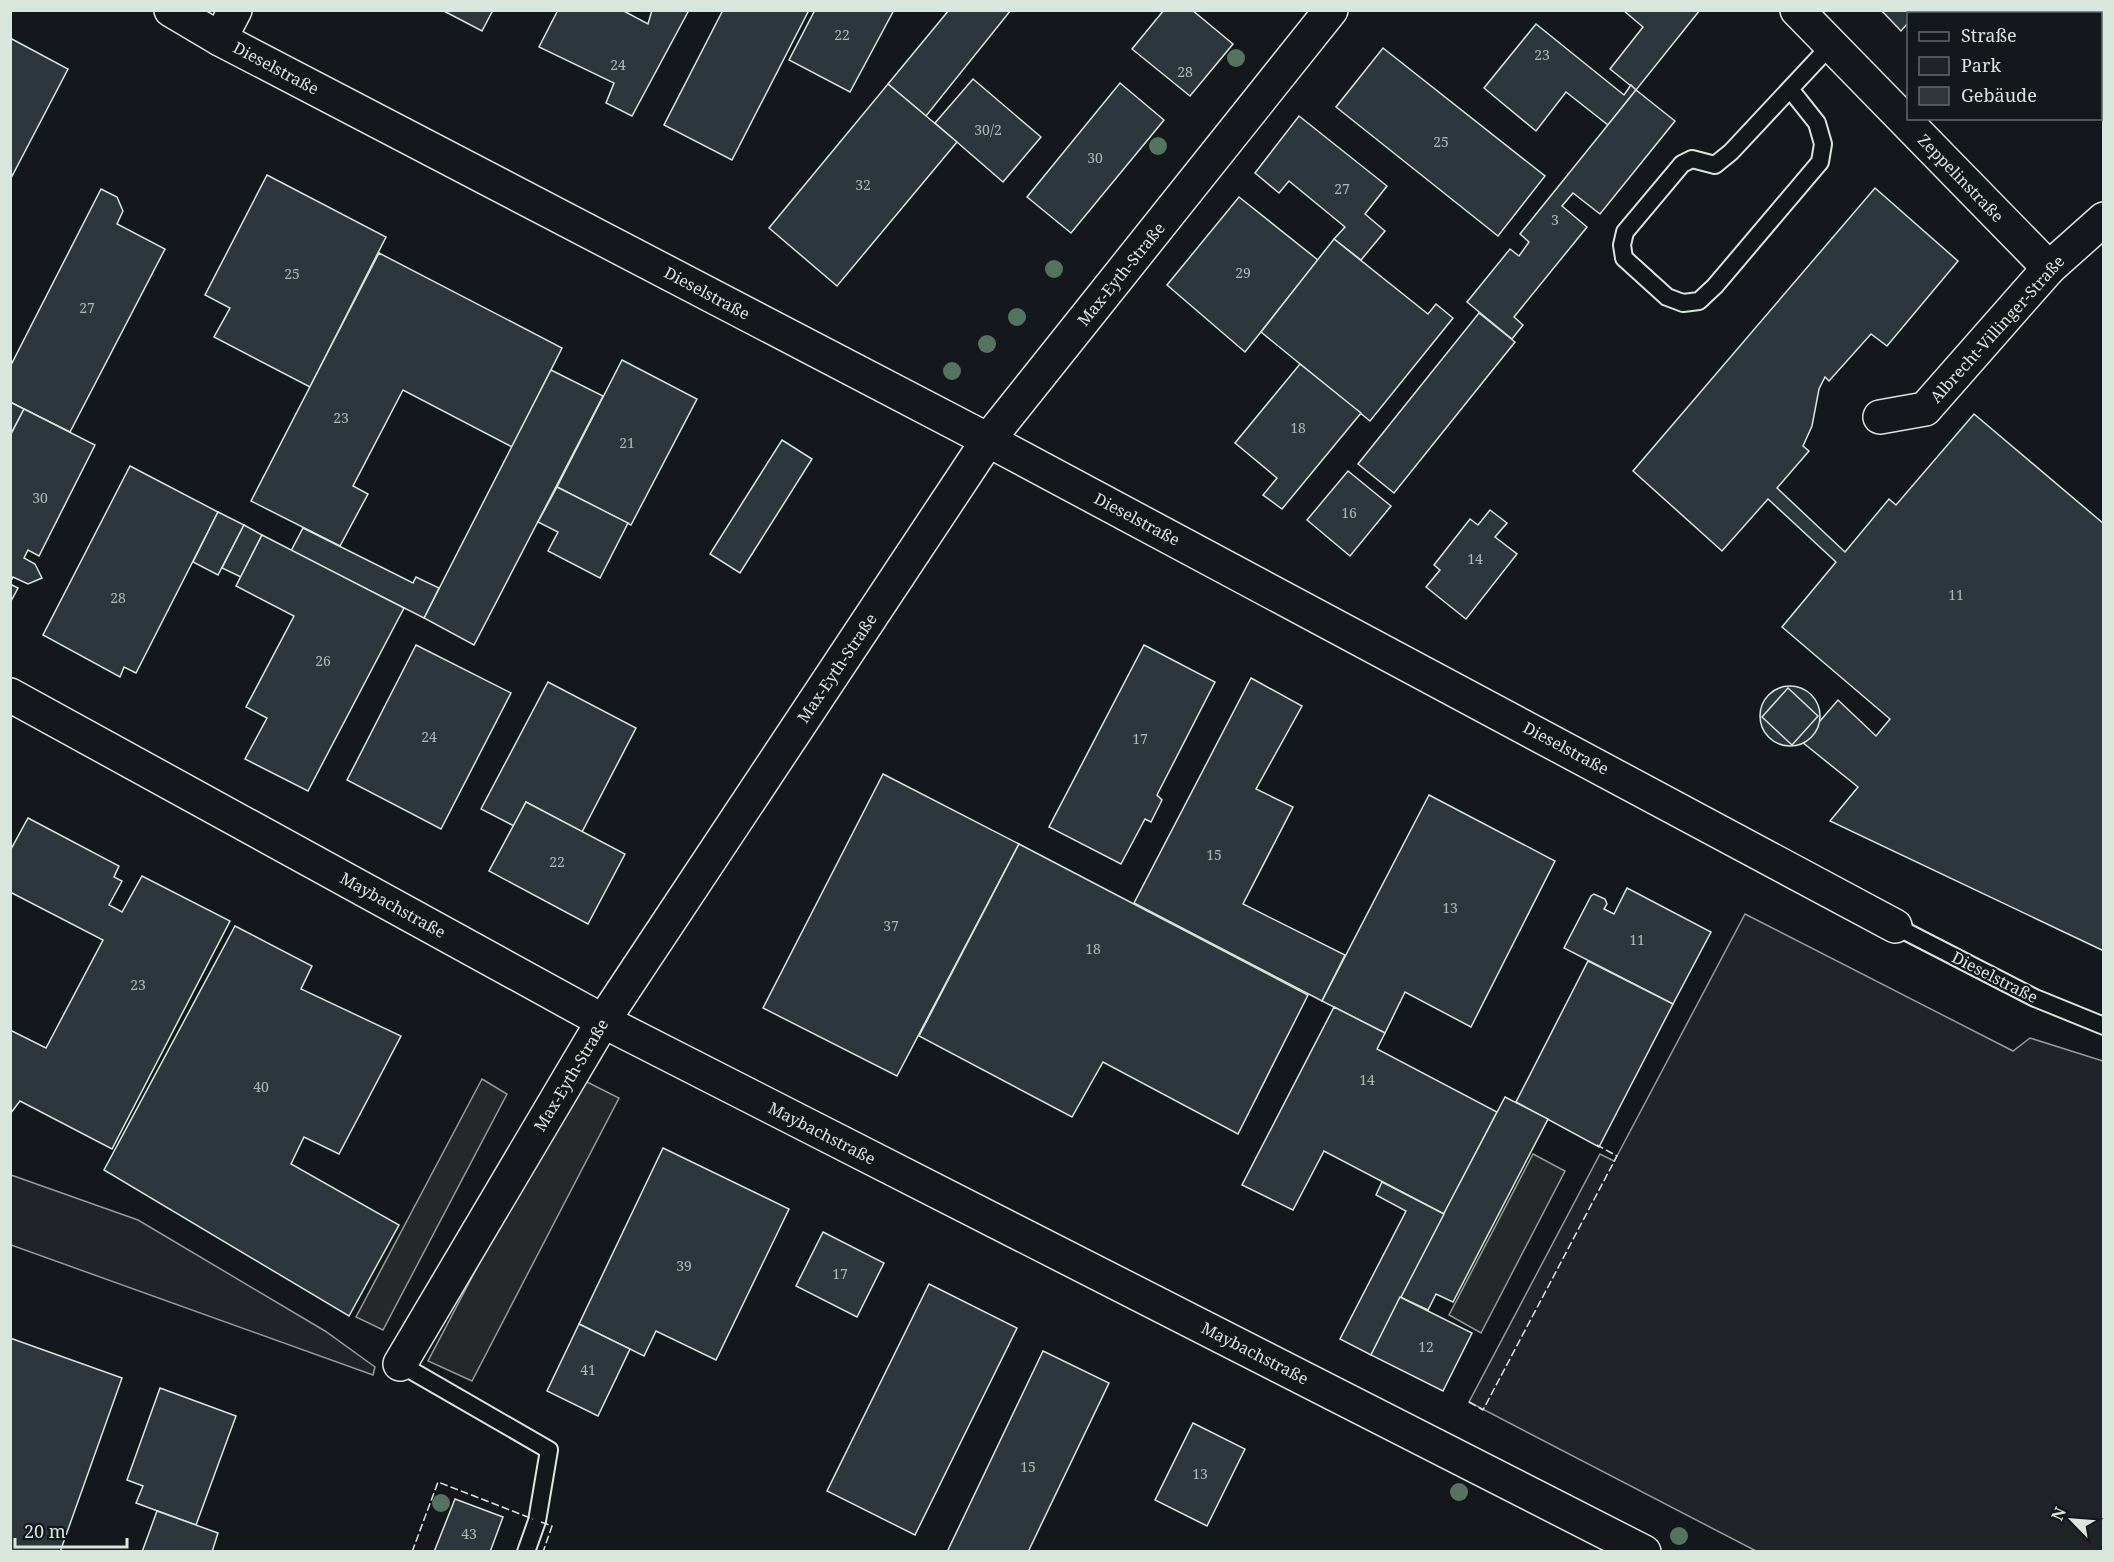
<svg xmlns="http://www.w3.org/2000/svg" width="2114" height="1562" font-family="'Noto Serif',serif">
<rect width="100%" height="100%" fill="#14181c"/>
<!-- green -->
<g fill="#202428" stroke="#939e99" stroke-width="1.5">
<polygon points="1745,914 2013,1051 2030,1038 2103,1061 2103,1551 1756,1551 1469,1402 1600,1154 1614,1161 1617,1156"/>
<polygon points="11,1175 138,1220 325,1331 375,1367 373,1375 11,1245"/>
</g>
<!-- parking -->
<g fill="#24282b" stroke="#939e99" stroke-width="1.5">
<polygon points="577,1077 619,1098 472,1381 428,1361"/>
<polygon points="482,1079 507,1094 383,1330 356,1317"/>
<polygon points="1533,1154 1565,1171 1481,1333 1449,1315"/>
</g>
<!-- building -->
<g fill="#2c363c" stroke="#d8e6dc" stroke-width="1.5">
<polygon points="442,10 493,10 482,31"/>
<polygon points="558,10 622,10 648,24 652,10 689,10 632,116 606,103 614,83 539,47"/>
<polygon points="723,10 809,10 732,160 664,125"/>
<polygon points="815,10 894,10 850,92 789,60"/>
<polygon points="949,10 1011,10 926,116 888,84"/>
<polygon points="1164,10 1192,10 1233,44 1190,96 1132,49"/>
<polygon points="1623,10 1700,10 1636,90 1610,69 1643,27"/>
<polygon points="1881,10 1921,10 1918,14 1908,14 1908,23 1901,31"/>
<polygon points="1536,24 1624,95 1631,85 1636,90 1608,125 1566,92 1536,131 1484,88"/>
<polygon points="10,38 68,69 10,180"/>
<polygon points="1383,48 1545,176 1498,236 1336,107"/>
<polygon points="973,79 1041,137 1003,182 935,123"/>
<polygon points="1120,83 1164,120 1071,233 1027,197"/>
<polygon points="888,84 957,142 837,286 769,228"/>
<polygon points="1636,90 1675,121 1600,214 1573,193 1562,206 1587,227 1514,317 1523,325 1512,339 1467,302 1510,249 1519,256 1529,242 1520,234"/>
<polygon points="1299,116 1387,186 1365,214 1385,231 1361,260 1334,239 1345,227 1289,181 1279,193 1255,173"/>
<polygon points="267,175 386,237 310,387 214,337 230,308 205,295"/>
<polygon points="1875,188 1958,261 1887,346 1871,334 1829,381 1825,377 1819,389 1812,426 1803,446 1809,451 1777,488 1845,552 1889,499 1896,505 1974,414 2104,524 2104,951 1830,821 1858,787 1802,742 1838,700 1876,736 1890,719 1782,627 1836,562 1768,499 1722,551 1633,471"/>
<polygon points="101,189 117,197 123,211 117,224 165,249 70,432 10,402 10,367"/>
<polygon points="1239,197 1318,260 1245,352 1167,285"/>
<polygon points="1334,239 1428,314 1436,304 1453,318 1370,421 1261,332"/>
<polygon points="379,253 562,348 512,447 403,390 353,486 368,494 340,546 251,501"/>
<polygon points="1479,313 1515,342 1394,493 1358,464"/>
<polygon points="622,360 697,399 631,525 557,487"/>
<polygon points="1300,364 1361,413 1282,509 1263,495 1277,478 1235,443"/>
<polygon points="551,370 603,396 474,645 424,618"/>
<polygon points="10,402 24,409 10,436"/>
<polygon points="24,409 95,445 39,556 28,550 24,558 35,564 42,578 28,584 13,577 10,583 10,436"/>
<polygon points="782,440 812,459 740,573 710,554"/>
<polygon points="130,466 218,512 136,673 124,667 120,677 43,635"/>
<polygon points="1348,471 1391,506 1350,556 1307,520"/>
<polygon points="557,487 628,523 600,578 548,551 558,532 538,522"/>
<polygon points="1490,510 1507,523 1495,537 1517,554 1466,619 1426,587 1440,570 1434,565 1470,519 1478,525"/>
<polygon points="218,512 244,525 218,575 193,562"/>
<polygon points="244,525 262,535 241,577 222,568"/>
<polygon points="303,528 413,583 416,577 439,588 424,618 291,551"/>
<polygon points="262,535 404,608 308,791 245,759 267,718 246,707 294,616 236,586"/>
<polygon points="10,584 18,588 10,603"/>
<polygon points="416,645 511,693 441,829 347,780"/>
<polygon points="1144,645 1215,682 1157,795 1162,800 1151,822 1145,819 1121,864 1049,827"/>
<polygon points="1251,678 1302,706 1256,789 1293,807 1243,904 1345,955 1322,1001 1134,903"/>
<polygon points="548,682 636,728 582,832 526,802 514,826 481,809"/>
<circle cx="1790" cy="716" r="30"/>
<polygon points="1788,688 1818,716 1792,745 1762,717"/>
<polygon points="883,774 1019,844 897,1076 763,1008"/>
<polygon points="1429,795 1555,861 1471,1027 1405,992 1385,1033 1322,1001"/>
<polygon points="526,802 625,854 588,924 489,871"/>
<polygon points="28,818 119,866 114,877 122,881 109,905 122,912 142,876 230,921 112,1149 20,1101 10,1114 10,1030 46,1048 103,940 10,892 10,851"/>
<polygon points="1019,844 1308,995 1238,1134 1103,1062 1072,1117 919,1036"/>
<polygon points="1627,888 1711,932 1673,1004 1564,948 1591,896 1594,894 1605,899 1607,904 1604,909 1614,914"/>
<polygon points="235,926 312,966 301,989 401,1036 339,1154 304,1137 291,1164 399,1225 349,1316 104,1170"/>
<polygon points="1588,961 1673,1004 1599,1147 1516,1102"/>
<polygon points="1334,1007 1385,1033 1377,1049 1497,1112 1444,1214 1324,1151 1293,1210 1242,1185"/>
<polygon points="1505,1097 1548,1119 1453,1302 1436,1294 1428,1310 1400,1297"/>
<polygon points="663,1148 789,1209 716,1360 656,1331 644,1356 579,1324"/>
<polygon points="1382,1182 1444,1214 1371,1355 1340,1339 1406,1211 1376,1195"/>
<polygon points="823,1232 884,1263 857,1317 796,1286"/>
<polygon points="929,1284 1017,1328 915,1535 827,1491"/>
<polygon points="1400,1297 1472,1333 1443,1391 1371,1355"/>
<polygon points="579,1324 630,1349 598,1416 547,1391"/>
<polygon points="10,1338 122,1378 60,1552 10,1552"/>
<polygon points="1043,1351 1109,1383 1028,1552 947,1552"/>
<polygon points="160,1388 236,1416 196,1525 136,1503 143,1486 127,1480"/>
<polygon points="1193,1423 1245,1449 1207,1526 1155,1500"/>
<polygon points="455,1499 503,1517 490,1552 434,1552"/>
<polygon points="157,1511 218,1533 212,1552 142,1552"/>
</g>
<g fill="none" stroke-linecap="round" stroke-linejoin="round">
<defs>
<g id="service">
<polyline points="1790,89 1817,123 1823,144 1820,162 1715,286 1699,301 1683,303 1667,297 1624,258 1622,245 1625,232 1682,164 1692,159 1715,165 1731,152 1831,45"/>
<polyline points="1895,926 2035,998 2104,1026"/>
<polyline points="400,1364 549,1450 537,1521 526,1552"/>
</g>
<g id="minor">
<polyline points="171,10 220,39 988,440 1895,926"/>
<polyline points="1797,10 2049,268"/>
<polyline points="220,39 235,10"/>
<polyline points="1880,417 1925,409 2049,268 2104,219"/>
<polyline points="10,695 603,1021 1644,1552"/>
<polyline points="400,1364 603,1021 988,440 1331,10"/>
</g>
</defs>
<!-- service casing -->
<use href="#service" stroke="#d8e6dc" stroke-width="20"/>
<!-- minor casing -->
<use href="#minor" stroke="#d8e6dc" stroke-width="36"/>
<!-- service -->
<use href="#service" stroke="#14181c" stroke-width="16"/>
<!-- minor -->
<use href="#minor" stroke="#14181c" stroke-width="33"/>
<!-- fence -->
<g stroke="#d8e6dc" stroke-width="1.5" stroke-dasharray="8 3" stroke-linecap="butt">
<polyline points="1469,1402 1483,1410 1617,1156 1597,1145"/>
<polyline points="541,1522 552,1526 543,1552"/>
<polyline points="412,1552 438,1482 533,1519"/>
</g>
</g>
<!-- trees -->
<g fill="#55745f">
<circle cx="1236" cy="58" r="9"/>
<circle cx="1158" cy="146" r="9"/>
<circle cx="1054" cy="269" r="9"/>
<circle cx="1017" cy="317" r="9"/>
<circle cx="987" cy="344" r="9"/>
<circle cx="952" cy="371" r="9"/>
<circle cx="1459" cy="1492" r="9"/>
<circle cx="441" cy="1503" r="9"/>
<circle cx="1679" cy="1536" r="9"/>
</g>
<g text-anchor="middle" stroke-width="4.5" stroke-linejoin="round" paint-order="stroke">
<!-- number labels -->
<g font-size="14" fill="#adbab4">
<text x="842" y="40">22</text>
<text x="1542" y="60">23</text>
<text x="618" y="70">24</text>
<text x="1185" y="77">28</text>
<text x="988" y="135">30/2</text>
<text x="1441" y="147">25</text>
<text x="1095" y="163">30</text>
<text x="863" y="190">32</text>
<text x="1342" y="194">27</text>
<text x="1555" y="225">3</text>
<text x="1243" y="278">29</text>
<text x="292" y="279">25</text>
<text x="87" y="313">27</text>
<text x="341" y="423">23</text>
<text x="1298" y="433">18</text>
<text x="627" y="448">21</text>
<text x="40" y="503">30</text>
<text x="1349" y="518">16</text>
<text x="1475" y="564">14</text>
<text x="1956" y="600">11</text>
<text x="118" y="603">28</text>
<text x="323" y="666">26</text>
<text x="429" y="742">24</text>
<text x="1140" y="744">17</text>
<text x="1214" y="860">15</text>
<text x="557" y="867">22</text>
<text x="1450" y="913">13</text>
<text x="891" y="931">37</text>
<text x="1637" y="945">11</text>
<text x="1093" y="954">18</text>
<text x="138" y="990">23</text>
<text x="1367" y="1085">14</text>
<text x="261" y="1092">40</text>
<text x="684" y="1271">39</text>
<text x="840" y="1279">17</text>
<text x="1426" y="1352">12</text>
<text x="588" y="1375">41</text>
<text x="1028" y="1472">15</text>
<text x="1200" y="1479">13</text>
<text x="469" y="1539">43</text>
</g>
<!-- street labels -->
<g font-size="16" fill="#d8e6dc" stroke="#14181c">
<text transform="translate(276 68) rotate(28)" y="6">Dieselstraße</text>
<text transform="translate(1961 178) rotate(46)" y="6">Zeppelinstraße</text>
<text transform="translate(1121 274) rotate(-51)" y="6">Max-Eyth-Straße</text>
<text transform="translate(707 293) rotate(28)" y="6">Dieselstraße</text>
<text transform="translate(1997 329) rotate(-48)" y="6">Albrecht-Villinger-Straße</text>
<text transform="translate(1137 519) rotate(28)" y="6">Dieselstraße</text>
<text transform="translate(837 668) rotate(-56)" y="6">Max-Eyth-Straße</text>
<text transform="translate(1566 748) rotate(28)" y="6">Dieselstraße</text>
<text transform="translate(393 905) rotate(29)" y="6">Maybachstraße</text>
<text transform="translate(1995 977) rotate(27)" y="6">Dieselstraße</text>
<text transform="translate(571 1075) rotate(-59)" y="6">Max-Eyth-Straße</text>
<text transform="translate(822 1133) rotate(27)" y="6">Maybachstraße</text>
<text transform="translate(1255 1353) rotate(27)" y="6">Maybachstraße</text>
</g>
</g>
<!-- border -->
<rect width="2114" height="1562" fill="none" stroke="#d8e6dc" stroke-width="24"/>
<!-- legend -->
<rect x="1907" y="12" width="195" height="108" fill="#14181c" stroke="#626a69" stroke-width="1.5"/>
<rect x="1919" y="32" width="30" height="9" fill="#14181c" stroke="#626a69" stroke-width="1.5"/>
<text x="1961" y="42" font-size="18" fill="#d8e6dc">Straße</text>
<rect x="1919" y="57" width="30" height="18" fill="#202428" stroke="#626a69" stroke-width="1.5"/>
<text x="1961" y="72" font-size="18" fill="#d8e6dc">Park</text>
<rect x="1919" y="87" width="30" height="18" fill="#2c363c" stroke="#626a69" stroke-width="1.5"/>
<text x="1961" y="102" font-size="18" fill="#d8e6dc">Gebäude</text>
<!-- north arrow -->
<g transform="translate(2072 1520) rotate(295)" stroke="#14181c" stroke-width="4.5" paint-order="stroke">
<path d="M0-4.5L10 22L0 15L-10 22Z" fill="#d8e6dc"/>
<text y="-9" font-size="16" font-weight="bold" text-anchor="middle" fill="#d8e6dc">N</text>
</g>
<!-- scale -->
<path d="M15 1538v9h112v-9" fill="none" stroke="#d8e6dc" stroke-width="3"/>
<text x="24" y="1538" font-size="18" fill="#d8e6dc" stroke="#14181c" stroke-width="4.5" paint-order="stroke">20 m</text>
</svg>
